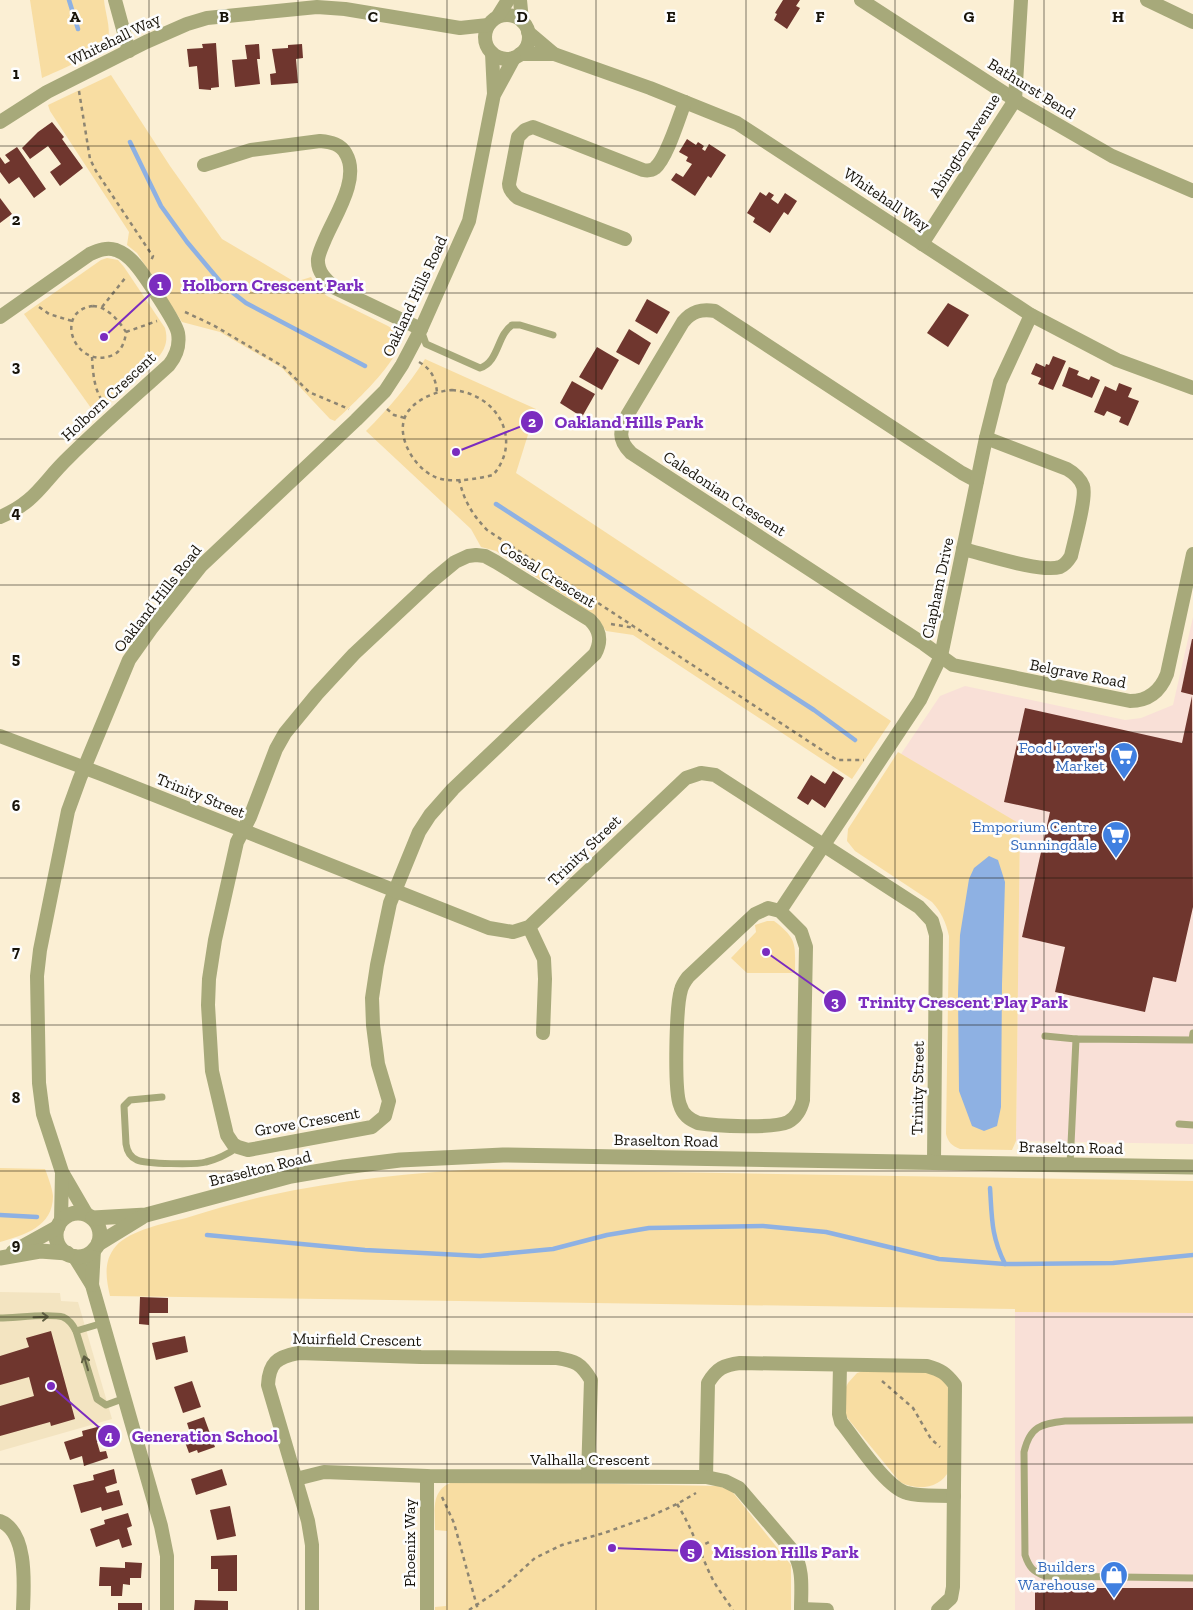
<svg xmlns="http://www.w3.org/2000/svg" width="1193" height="1610" font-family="'Zilla Slab',serif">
<rect width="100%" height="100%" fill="#fbefd4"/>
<!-- commercial -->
<g fill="#f9e0d7">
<polygon points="1193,617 1193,1144 1016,1141 1020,825 901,754 940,696 965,686 1125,720 1141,718 1173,705"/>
<polygon points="1015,1312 1193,1313 1193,1610 1015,1610"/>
</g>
<!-- built -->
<polygon fill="#f3e4c1" points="0,1292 60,1293 61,1301 78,1302 112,1419 0,1451"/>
<!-- green -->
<g fill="#f8dda2">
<path d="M30 0H104C105 12 111 28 108 39 105 52 55 72 42 78Z"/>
<path d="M111 75 170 166 222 239 295 282 311 277 317 288 327 296 388 326C394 330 398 335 399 342 399 362 350 407 335 421L330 419 282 368 220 332 182 322 137 253 127 245 129 232 50 111 48 105Z"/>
<path d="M107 258 118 260 124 267 165 328C168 339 166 347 160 355L96 415 24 314 101 260Z"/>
<path d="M425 359 536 409 516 473 891 721 852 779 633 635 606 631 597 617 496 551 481 547 471 529 366 431C389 408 408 386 425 359Z"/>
<path d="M898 752 1020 824 1016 1141 1012 1150 960 1149C952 1146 948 1142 946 1134L949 936C946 922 941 912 932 902L855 851 847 841 848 829Z"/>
<path d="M767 921H774C798 939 795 945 795 973H747L731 958 756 932 755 925Z"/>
<path d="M0 1168 45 1169C48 1177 52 1187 53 1196 53 1227 24 1235 0 1242Z"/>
<path d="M488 1169 1193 1181V1313L1015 1312V1309L110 1296C106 1278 103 1261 116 1246 130 1230 166 1223 186 1218 212 1210 239 1202 266 1196 340 1180 413 1172 488 1169Z"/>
<path d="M863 1371 930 1372 945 1380 950 1393 949 1470C941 1489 916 1491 900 1482L849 1420 845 1414V1389L848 1383 857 1373Z"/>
<path d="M456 1481 718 1486 731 1490 791 1565V1610H435V1607L446 1606 447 1531 435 1530C435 1509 430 1488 456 1481Z"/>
</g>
<!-- water -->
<polygon fill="#8eb1e3" points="989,856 998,860 1005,882 1002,984 1001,1107 997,1126 984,1131 972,1126 959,1091 958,994 960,935 969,879 974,868"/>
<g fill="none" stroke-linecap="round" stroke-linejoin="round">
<!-- stream -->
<g stroke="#8eb1e3" stroke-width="4.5">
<polyline points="69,0 78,29"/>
<polyline points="130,142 161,206 187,242 223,285 246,303 365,366"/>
<polyline points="496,504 814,710 855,740"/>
<path d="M990 1188C992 1218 991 1236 1005 1264"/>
<polyline points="0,1215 37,1217"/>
<polyline points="207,1235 365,1250 480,1256 553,1249 607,1235 649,1228 763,1226 826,1232 939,1259 1005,1264 1113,1263 1193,1255"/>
</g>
</g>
<!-- building -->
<g fill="#6f362e">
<polygon points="783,0 800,0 796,6 800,8 787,29 774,20 777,14 775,13"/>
<polygon points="216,43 219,87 211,88 211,90 199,89 197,66 189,67 187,49 203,48 202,44"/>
<polygon points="259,44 260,59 257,59 260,84 235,87 232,60 247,59 245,45"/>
<polygon points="302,44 303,58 296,59 298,83 271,85 270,74 276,73 272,49 288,48 288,45"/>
<polygon points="52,122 64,137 62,139 83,168 60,186 50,172 61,164 48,146 30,159 22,148 38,132"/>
<polygon points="687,139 696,145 698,142 704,146 702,149 705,151 709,144 726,155 711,178 708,176 695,196 671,180 676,173 683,177 692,164 686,161 688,157 679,152"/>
<polygon points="17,147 46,189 34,198 19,177 9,184 0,172 0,157 5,164 10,161 5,155"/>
<polygon points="760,192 766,196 769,192 774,195 771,199 778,204 785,193 797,201 788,215 784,212 770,233 753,222 755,218 747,213"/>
<polygon points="0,198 12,214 0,223"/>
<polygon points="647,299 670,312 657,334 635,321"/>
<polygon points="948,303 969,315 948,347 927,333"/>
<polygon points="629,329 651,343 639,365 616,352"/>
<polygon points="597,347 619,360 602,390 579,377"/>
<polygon points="1053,356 1066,361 1053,390 1038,384 1041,378 1031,374 1036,363 1045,367 1046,364 1049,365"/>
<polygon points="1069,367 1079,371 1077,375 1089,380 1091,376 1100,380 1092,398 1062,386"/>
<polygon points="572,381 595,394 582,417 560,403"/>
<polygon points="1119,383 1132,388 1128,397 1139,401 1128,426 1119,422 1121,417 1107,411 1104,416 1094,412 1105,386 1116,391"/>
<polygon points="1192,639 1193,639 1193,695 1181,692"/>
<polygon points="1192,696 1193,907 1176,982 1153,977 1145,1012 1055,992 1065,947 1022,937 1050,812 1004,802 1025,708 1182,743"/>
<polygon points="833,771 844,778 825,808 812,799 808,805 797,798 811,775 825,784"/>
<polygon points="140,1297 168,1298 168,1313 149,1313 149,1325 139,1324"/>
<polygon points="51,1331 75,1419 51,1426 50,1422 0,1436 0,1406 34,1396 29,1377 0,1385 0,1356 29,1347 26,1338"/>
<polygon points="185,1336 188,1352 156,1360 152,1343"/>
<polygon points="192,1381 201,1407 183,1413 174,1387"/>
<polygon points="204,1417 215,1447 198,1453 197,1450 189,1453 185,1442 192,1439 187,1423"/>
<polygon points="101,1426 105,1439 97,1442 100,1452 106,1451 108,1458 84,1466 82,1456 70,1460 64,1442 83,1436 82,1431"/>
<polygon points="114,1469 117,1483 105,1487 107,1493 119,1490 123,1505 102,1511 101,1507 81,1513 73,1485 94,1480 93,1475"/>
<polygon points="222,1469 227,1485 196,1495 191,1479"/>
<polygon points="230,1506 236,1536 217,1540 210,1510"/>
<polygon points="128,1513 132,1526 127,1528 132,1545 122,1548 119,1539 96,1547 90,1529 105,1524 104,1520"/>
<polygon points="237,1555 237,1591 218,1591 218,1569 211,1569 211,1556"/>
<polygon points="125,1562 142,1563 141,1578 130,1578 130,1585 123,1584 122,1596 111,1596 111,1586 99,1586 100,1567 125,1568"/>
<rect x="1035" y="1588" width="158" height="22"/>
<polygon points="195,1600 228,1601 228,1610 194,1610"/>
<rect x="118" y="1603" width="24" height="7"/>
</g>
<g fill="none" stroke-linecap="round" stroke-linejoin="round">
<!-- path -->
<g stroke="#8d8572" stroke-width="2.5" stroke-dasharray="4 4" stroke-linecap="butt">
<polyline points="79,91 90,159 96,171 150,252 153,256 151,261"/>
<path d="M93 306C108 307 118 320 126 332 125 341 122 351 113 355 75 371 52 311 93 306Z"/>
<polyline points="39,307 49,314 72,321"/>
<polyline points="102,307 126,277"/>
<polyline points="185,312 213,325 284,367 309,392 349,409"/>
<polyline points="126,332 157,321"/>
<path d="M92 357C93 373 94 391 104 403"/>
<path d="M419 362C431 369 436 378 437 393"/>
<path d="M452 390C496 393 524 439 493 475 477 479 448 484 433 476 411 465 391 428 411 408 421 397 438 391 452 390Z"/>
<polyline points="387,409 394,415 405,418"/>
<path d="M459 479C464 501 472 514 487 530L837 760H864"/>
<polyline points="611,624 635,628"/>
<polyline points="882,1381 913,1408 931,1439 940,1447"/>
<polyline points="442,1497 454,1523 478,1610"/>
<path d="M677 1504C691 1526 699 1550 710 1574 716 1587 725 1598 733 1610"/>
<polyline points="684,1555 709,1542"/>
<polyline points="469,1610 502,1588 535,1558 562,1545 604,1533 649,1517 677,1504 696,1493"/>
</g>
<!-- service -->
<g stroke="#a7a97a" stroke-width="7">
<path d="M421 330 426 344 480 368C499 362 497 335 512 325H520L553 335"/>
<polyline points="1045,1036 1076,1039"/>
<path d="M162 1097 130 1100 124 1106 126 1144C127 1151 130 1157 137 1160 146 1164 196 1165 206 1162 219 1159 228 1154 238 1147"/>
<polyline points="1179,1124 1193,1125"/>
<polyline points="1070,1165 1076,1039 1192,1040 1193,1033"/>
<path d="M0 1318C15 1318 50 1313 63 1317 70 1320 73 1325 76 1331L97 1399 106 1405 125 1398"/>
<polyline points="76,1331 103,1323"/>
<path d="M1193 1420 1065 1421C1041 1424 1030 1426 1024 1452L1025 1555C1029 1567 1033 1572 1045 1576L1193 1578"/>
</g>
<!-- minor -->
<g stroke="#a7a97a" stroke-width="14">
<polyline points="115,0 129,51"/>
<polyline points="520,0 522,21"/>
<polyline points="861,0 1015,100 1079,137 1112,156 1193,191"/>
<polyline points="1147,0 1193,22"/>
<circle cx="507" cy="37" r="22"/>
<polyline points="498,16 508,0"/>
<polyline points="528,32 554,54"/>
<polyline points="520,54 554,54 650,88 737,123 1031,315 1117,360 1193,388"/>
<polyline points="495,93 514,58"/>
<polyline points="0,122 47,92 146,42 187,24 207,18 317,7 345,9 460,28 488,25"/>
<path d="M204 165 251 150 320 141C331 142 341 144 346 154 360 178 336 214 326 237 323 244 319 252 318 259 317 272 326 280 335 288L421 329"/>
<path d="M625 239 518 198C513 194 509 190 509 184L518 137 525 130 533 127 643 170C648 171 651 171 655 168 667 158 679 117 685 102"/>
<polyline points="922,244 1015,100 1021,0"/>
<path d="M0 317 90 254C99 250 107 247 116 250 124 253 130 258 135 264 143 273 176 322 178 333 180 345 177 355 169 365 135 396 100 426 68 458 42 483 36 502 0 517"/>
<path d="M977 481 962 473 715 311C701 309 692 311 683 322L628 414C620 430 617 439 631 453L924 644 953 665 1130 701C1148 701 1160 692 1167 674L1193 554"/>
<path d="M963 549C984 554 1041 573 1060 567 1065 565 1068 561 1071 556 1074 542 1087 497 1083 486 1080 478 1074 473 1067 469L986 438"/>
<path d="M476 555 485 556 496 562 590 620C600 630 602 641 595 654L453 789 430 815 419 832 390 903 377 965 372 998 373 1025 378 1064 389 1101 385 1116 372 1127 248 1150 238 1147 233 1144 227 1135 212 1071 208 1005 209 979 215 940 237 842 250 817 276 749 285 733 317 694 354 654 432 581 455 562 468 556Z"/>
<polyline points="0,736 101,774 489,928 513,932 529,927 686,778 701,773 715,775 919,907 932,921 936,935 934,1162"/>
<path d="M780 911 768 908 755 914 688 977C685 981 682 985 681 990 676 1006 674 1090 680 1105 683 1115 689 1119 698 1123 716 1126 773 1129 788 1122 797 1117 801 1109 803 1100L806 947 801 932 780 911 920 700 941 656 986 438 1000 382 1031 315"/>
<polyline points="529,927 544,959 545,979 543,1033"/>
<polyline points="87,1215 62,1172 43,1114 39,1083 37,976 40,950 68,811 80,778 129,660 151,629 201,566 356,420 385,391 402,365 421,329 469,221 494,94 492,53"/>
<polyline points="61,1221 62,1173"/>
<polyline points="74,1256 92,1285 161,1526 167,1556 167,1610"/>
<polyline points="92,1285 94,1249"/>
<path d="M840 1365 839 1414 841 1422C855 1439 886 1488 907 1493 920 1497 940 1495 954 1496"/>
<polyline points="427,1476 427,1610"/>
<path d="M706 1477 708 1383C717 1368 724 1365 740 1363L927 1366C941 1370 946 1373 955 1385L953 1587 951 1598 938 1610"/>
<path d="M296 1479 324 1472 427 1476 706 1477 725 1481 739 1488 793 1551C804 1570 801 1588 801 1610"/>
<path d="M0 1521C28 1532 24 1585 23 1610"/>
<polyline points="801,1609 827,1610"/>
<path d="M312 1610V1545L308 1521 268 1385C269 1363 277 1357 298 1353L421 1357 557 1358C575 1361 581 1363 591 1380L588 1476"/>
</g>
<!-- tertiary -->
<g stroke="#a7a97a" stroke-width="15">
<circle cx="78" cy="1235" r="22"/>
<polyline points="93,1218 146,1215 291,1176 344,1167 400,1160 503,1155 1193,1167"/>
<polyline points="98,1244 142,1217"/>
<polyline points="13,1252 58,1227"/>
<polyline points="0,1258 40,1251 67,1253"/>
</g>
</g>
<!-- one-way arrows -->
<defs><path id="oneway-shaft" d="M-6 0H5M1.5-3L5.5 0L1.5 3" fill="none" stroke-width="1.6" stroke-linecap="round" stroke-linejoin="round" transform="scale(1.25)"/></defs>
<g stroke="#5f5e42">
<use href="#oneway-shaft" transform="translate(41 1317) rotate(-2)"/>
<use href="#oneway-shaft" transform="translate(86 1363) rotate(-106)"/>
</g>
<!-- grid -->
<path fill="none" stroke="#17130a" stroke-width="1" stroke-opacity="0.55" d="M149 0V1610M298 0V1610M447 0V1610M596 0V1610M746 0V1610M895 0V1610M1044 0V1610M0 146H1193M0 293H1193M0 439H1193M0 585H1193M0 732H1193M0 878H1193M0 1025H1193M0 1171H1193M0 1317H1193M0 1464H1193"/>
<!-- icons -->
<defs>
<symbol id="supermarket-pin" viewBox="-11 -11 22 30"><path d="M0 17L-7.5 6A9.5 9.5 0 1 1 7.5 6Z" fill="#3f7fe0" stroke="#fdfdfd"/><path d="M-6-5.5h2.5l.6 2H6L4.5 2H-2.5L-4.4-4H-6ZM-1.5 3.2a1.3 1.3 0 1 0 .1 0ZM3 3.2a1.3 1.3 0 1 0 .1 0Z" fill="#fff"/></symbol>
<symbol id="shop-pin" viewBox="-11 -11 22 30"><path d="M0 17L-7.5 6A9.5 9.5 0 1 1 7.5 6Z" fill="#3f7fe0" stroke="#fdfdfd"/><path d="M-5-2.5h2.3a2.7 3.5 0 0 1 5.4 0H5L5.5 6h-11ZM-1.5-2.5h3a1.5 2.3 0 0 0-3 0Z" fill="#fff"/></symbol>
</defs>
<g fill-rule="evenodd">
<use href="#supermarket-pin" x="1108" y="740" width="32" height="43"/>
<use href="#supermarket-pin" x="1100" y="819" width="32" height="43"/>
<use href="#shop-pin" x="1098" y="1559" width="32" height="43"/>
</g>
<g text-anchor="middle" stroke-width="5" stroke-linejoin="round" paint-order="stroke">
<!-- street labels -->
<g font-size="16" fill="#17130a" stroke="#fdfdfd">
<text transform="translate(114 39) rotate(-26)" y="6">Whitehall Way</text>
<text transform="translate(1032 88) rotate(32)" y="6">Bathurst Bend</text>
<text transform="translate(964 145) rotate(-58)" y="6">Abington Avenue</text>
<text transform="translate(887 199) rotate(34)" y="6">Whitehall Way</text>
<text transform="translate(414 296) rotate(-65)" y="6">Oakland Hills Road</text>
<text transform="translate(108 396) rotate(-43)" y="6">Holborn Crescent</text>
<text transform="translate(725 493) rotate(33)" y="6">Caledonian Crescent</text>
<text transform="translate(548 574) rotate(32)" y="6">Cossal Crescent</text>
<text transform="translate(937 588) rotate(-78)" y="6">Clapham Drive</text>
<text transform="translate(157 598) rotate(-52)" y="6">Oakland Hills Road</text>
<text transform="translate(1078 673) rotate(11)" y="6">Belgrave Road</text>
<text transform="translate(201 795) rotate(22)" y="6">Trinity Street</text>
<text transform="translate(584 850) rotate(-44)" y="6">Trinity Street</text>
<text transform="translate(917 1088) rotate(-89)" y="6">Trinity Street</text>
<text transform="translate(307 1121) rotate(-10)" y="6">Grove Crescent</text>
<text transform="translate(666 1140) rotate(1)" y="6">Braselton Road</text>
<text transform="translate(1071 1147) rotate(1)" y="6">Braselton Road</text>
<text transform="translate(260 1168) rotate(-14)" y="6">Braselton Road</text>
<text transform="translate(357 1339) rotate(1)" y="6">Muirfield Crescent</text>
<text x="590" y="1465">Valhalla Crescent</text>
<text transform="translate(409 1543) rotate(-90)" y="6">Phoenix Way</text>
</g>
<!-- shop labels -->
<g font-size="16" fill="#366cbe" stroke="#fdfdfd" text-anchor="end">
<text x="1105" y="753">Food Lover's<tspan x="1105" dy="18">Market</tspan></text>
<text x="1097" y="832">Emporium Centre<tspan x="1097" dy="18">Sunningdale</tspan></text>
<text x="1095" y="1572">Builders<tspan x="1095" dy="18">Warehouse</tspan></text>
</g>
</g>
<g font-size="16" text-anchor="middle" font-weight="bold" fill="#17130a" stroke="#fdfdfd" stroke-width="5" stroke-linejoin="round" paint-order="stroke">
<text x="75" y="22">A</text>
<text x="224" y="22">B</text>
<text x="373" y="22">C</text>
<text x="522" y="22">D</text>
<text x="671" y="22">E</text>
<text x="820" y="22">F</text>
<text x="969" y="22">G</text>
<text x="1118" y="22">H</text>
<text x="16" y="79">1</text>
<text x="16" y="225">2</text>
<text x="16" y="372">3</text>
<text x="16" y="518">4</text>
<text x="16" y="664">5</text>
<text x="16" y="811">6</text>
<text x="16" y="957">7</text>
<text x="16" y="1103">8</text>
<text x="16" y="1250">9</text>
</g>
<!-- callouts -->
<path fill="none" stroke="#7b2cbf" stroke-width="2" d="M104 337L160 285M456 452L532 422M766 952L835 1001M51 1386L109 1436M612 1548L691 1551"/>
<g fill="#7b2cbf" stroke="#fdfdfd" stroke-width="2">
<circle cx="104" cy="337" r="5"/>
<circle cx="456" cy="452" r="5"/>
<circle cx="766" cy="952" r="5"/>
<circle cx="51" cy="1386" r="5"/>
<circle cx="612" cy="1548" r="5"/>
<circle cx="160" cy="285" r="12"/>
<circle cx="532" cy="422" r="12"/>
<circle cx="835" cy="1001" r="12"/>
<circle cx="109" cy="1436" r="12"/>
<circle cx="691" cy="1551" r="12"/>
</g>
<g font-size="15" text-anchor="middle" font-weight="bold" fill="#fff">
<text x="160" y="290">1</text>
<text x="532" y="427">2</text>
<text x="835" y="1007">3</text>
<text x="109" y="1441">4</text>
<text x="691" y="1557">5</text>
</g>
<g font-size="18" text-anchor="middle" font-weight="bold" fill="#7b2cbf" stroke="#fdfdfd" stroke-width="5" stroke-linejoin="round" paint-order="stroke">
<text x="273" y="291">Holborn Crescent Park</text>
<text x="629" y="428">Oakland Hills Park</text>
<text x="963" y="1008">Trinity Crescent Play Park</text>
<text x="205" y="1442">Generation School</text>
<text x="786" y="1558">Mission Hills Park</text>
</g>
</svg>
